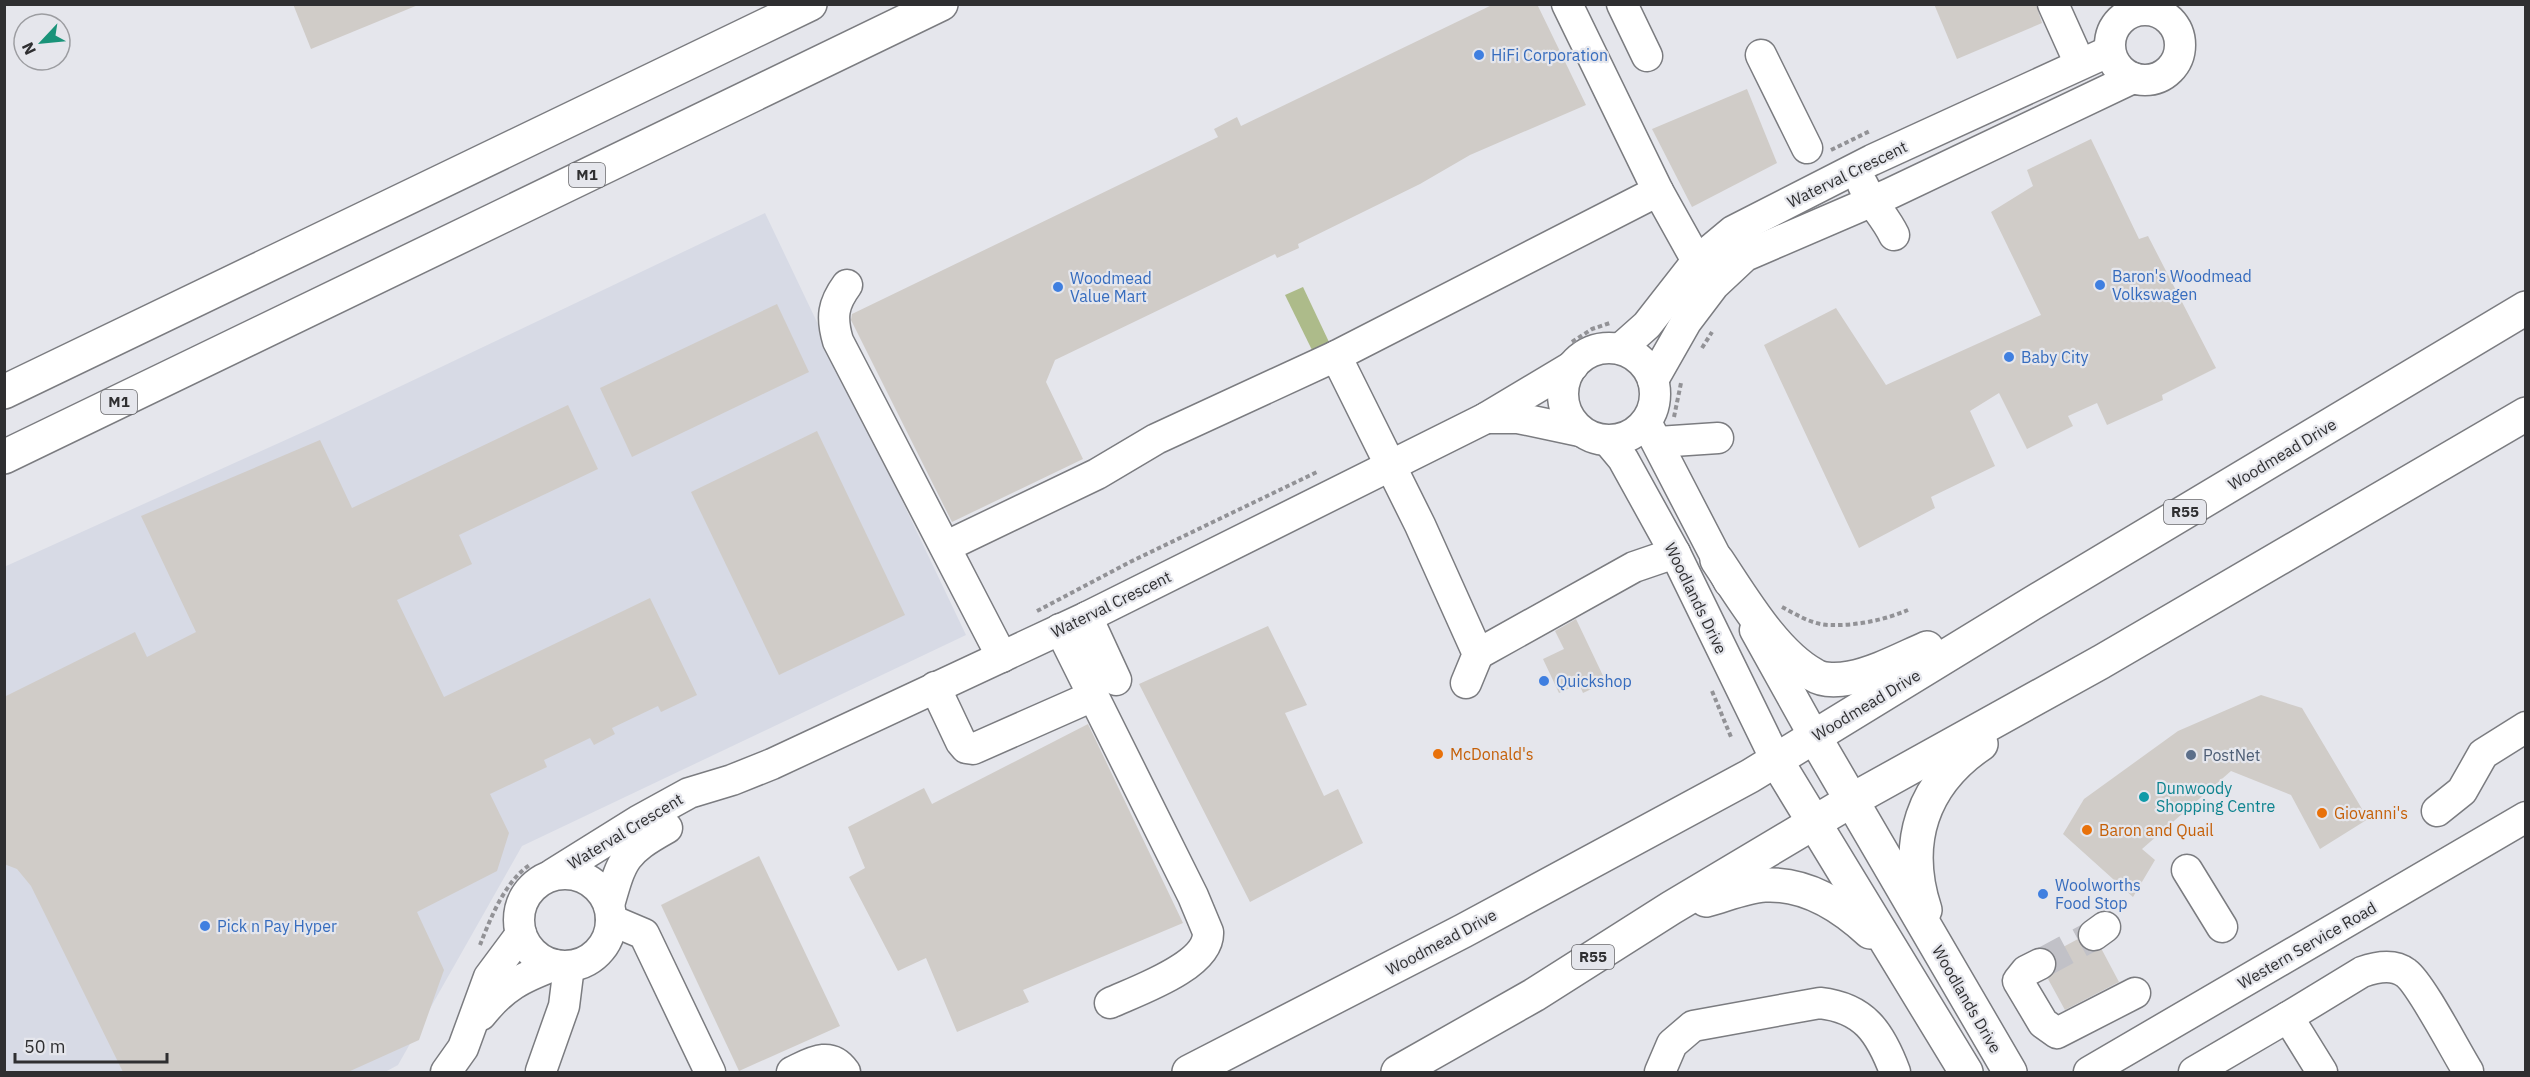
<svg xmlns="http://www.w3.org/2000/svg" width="2530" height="1077" font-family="'IBM Plex Sans',sans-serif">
<rect width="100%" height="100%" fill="#e5e6ec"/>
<!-- built -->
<polygon fill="#d7dae5" points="765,213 966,635 522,846 398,1065 385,1072 5,1072 4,567 321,424"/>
<!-- green -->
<polygon fill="#adbb8a" points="1303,287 1329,342 1312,350 1285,295"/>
<!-- building -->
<g fill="#d0ccc8">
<polygon points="293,4 418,4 418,5 311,49"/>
<polygon points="1494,4 1537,4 1586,105 1470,155 1420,184 1298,244 1299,248 1277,258 1275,254 1055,360 1046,382 1083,459 952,522 851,320 852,314 1218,137 1214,129 1237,117 1241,126"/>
<polygon points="1934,4 2036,4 2042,23 1957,59"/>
<polygon points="1747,89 1777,163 1692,207 1652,129"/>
<polygon points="2091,139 2139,239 2148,236 2216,368 2162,395 2163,400 2107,425 2097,403 2068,416 2073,426 2027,449 1999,393 1970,411 1995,466 1931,497 1935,508 1859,548 1764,345 1836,308 1886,385 2041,315 1991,212 2033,186 2027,170"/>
<polygon points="777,304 809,372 632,457 600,388"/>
<polygon points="568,405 598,469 459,535 472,564 397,600 444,697 650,598 697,695 661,712 658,706 612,728 615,734 594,745 590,738 544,760 547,767 490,794 509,833 497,871 417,912 444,970 419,1040 348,1072 123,1072 31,886 17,869 4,864 4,697 135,632 147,657 196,632 141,516 320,440 352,508"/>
<polygon points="817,431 905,615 779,675 691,492"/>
<polygon points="1576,619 1606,682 1583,693 1579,684 1559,693 1543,659 1564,649 1555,631"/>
<polygon points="1268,626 1307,705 1285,713 1324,796 1338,789 1363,843 1250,902 1139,684"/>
<polygon points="2261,695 2302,708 2368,819 2320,849 2291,795 2231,771 2142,849 2155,860 2133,897 2063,834 2084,799 2178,731"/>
<polygon points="1088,724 1183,923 1023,990 1029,1002 957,1032 926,958 898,971 849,877 865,868 848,827 924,788 932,804"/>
<polygon points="759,856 840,1026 739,1071 661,905"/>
<polygon points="2078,939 2088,951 2102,950 2119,982 2065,1010 2048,979 2057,966 2052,953"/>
</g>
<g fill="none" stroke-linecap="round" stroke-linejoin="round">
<!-- minor-tunnel -->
<polyline stroke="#c1c1c7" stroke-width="30" stroke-dasharray="30 15" stroke-linecap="butt" points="2040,964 2094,935"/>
<defs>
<g id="minor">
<polyline points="1567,4 1658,191"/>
<polyline points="1622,4 1647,56"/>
<polyline points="2053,4 2080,64"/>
<circle cx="2145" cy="45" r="35"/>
<polyline points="1761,55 1807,148"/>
<path d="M1863 185C1871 204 1885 216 1894 235"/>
<path d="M847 285C833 304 831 317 838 341L1002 657"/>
<circle cx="1609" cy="394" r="46"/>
<polyline points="1620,349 1647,325 1697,261 1733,231 1872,160 2110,51"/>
<polyline points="1336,356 1658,191 1697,261"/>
<polyline points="1653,380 1686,322 1714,285 1745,256 1889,194 2133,78"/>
<polyline points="1486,418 1518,418 1580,431"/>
<polyline points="1646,422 1729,582"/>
<polyline points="1608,441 1623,459 1675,553 1776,760"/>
<polyline points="1658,442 1718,438"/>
<polyline points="947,546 1097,474 1156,439 1336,356 1420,525 1478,654 1466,683"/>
<polyline points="1087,617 1116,680"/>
<path d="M1060 629 1193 896 1208 932C1210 966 1136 991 1110 1003"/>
<polyline points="1755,630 1814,736"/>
<polyline points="1478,654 1634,567 1675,553"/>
<polyline points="935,687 961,742 966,748 973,749 1093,696"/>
<polyline points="2437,811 2462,791 2483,754 2526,727"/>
<polyline points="2187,870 2222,927"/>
<circle cx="565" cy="920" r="46"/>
<polyline points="553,874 638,821 689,793 732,780 772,764 1087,617 1486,418 1573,366"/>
<path d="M609 905C622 859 624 852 667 828"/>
<polyline points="611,920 644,934 710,1072"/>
<polyline points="2094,935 2105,927"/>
<polyline points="2040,964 2026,971 2018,981 2043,1023 2057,1033 2135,993"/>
<path d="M481 1015C504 986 521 978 555 965"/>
<path d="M2288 1017 2362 972C2376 967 2393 963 2406 973 2421 984 2456 1052 2468 1071"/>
<polyline points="541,1071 564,1006 569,966"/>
<polyline points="446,1072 463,1048 489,977 521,934"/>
<path d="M792 1072C811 1063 830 1050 845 1072"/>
<path d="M1660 1072 1672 1044 1693 1026 1820 1003C1864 1008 1880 1032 1895 1072"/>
<polyline points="2089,1072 2526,817"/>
<polyline points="2194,1072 2288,1017 2322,1072"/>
</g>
<g id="major">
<path d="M1717 560C1742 597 1774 653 1814 675 1823 681 1839 680 1850 678 1876 673 1902 659 1927 648"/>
<polyline points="1814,736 2010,1072"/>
<polyline points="1776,760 1966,1072"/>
<path d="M1706 900C1725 895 1746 886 1765 885 1806 883 1842 906 1870 932"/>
<path d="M1925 910C1903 843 1922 784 1981 744"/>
<polyline points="1189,1072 1463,931 1750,776 2031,604 2526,308"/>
<polyline points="1398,1072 1534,995 1671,908 1852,800 2101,662 2526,414"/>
</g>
<g id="highway">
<polyline points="4,392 810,4"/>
<polyline points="4,457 941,4"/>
</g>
</defs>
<!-- minor casing -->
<use href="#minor" stroke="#7b7c80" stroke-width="33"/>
<!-- major casing -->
<use href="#major" stroke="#7b7c80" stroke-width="36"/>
<!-- highway casing -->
<use href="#highway" stroke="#7b7c80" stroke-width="36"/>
<!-- path -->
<g stroke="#929296" stroke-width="4" stroke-dasharray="4.5 3" stroke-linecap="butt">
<polyline points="1831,150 1870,131"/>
<polyline points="1572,342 1592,329 1610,323"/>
<polyline points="1702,348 1712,332"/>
<polyline points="1674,417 1681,383"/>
<path d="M1782 607C1797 615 1813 625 1830 625 1855 626 1885 620 1908 610"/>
<polyline points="1037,611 1130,562 1317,472"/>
<polyline points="1712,691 1731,737"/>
<path d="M480 945C491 917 505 881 531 864"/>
</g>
<!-- minor -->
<use href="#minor" stroke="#fff" stroke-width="30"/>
<!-- major -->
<use href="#major" stroke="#fff" stroke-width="33"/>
<!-- highway -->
<use href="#highway" stroke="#fff" stroke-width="33"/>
</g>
<!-- markers -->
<g fill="#3f7fe0" stroke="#e5e6ec" stroke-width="2">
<circle cx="1479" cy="55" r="6"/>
<circle cx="2100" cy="285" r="6"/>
<circle cx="1058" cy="287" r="6"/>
<circle cx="2009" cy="357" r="6"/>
<circle cx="1544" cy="681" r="6"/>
<circle cx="2043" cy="894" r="6"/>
<circle cx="205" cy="926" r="6"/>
</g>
<g fill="#e8710a" stroke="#e5e6ec" stroke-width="2">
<circle cx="1438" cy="754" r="6"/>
<circle cx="2322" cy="813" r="6"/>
<circle cx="2087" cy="830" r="6"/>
</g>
<circle fill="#5c6f8a" stroke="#e5e6ec" stroke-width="2" cx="2191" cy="755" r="6"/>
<circle fill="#0f9aa8" stroke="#e5e6ec" stroke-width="2" cx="2144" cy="797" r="6"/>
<g text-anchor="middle" stroke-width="4.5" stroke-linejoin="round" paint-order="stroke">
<!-- shield labels -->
<g fill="#e5e6ec" stroke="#666669" stroke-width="1.5">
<rect x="569" y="163" width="36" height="24" rx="4.5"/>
<rect x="101" y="390" width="36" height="24" rx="4.5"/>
<rect x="2164" y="500" width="42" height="24" rx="4.5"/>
<rect x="1572" y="945" width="42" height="24" rx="4.5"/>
</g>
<g font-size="15" font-weight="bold" fill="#2f2f31">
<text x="587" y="180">M1</text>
<text x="119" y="407">M1</text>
<text x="2185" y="517">R55</text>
<text x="1593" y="962">R55</text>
</g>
<!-- shop labels -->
<g font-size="16" fill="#366cbe" stroke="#e5e6ec" text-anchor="start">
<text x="1491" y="61">HiFi Corporation</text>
<text x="2112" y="282">Baron's Woodmead<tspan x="2112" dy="18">Volkswagen</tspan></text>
<text x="1070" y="284">Woodmead<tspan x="1070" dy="18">Value Mart</tspan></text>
<text x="2021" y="363">Baby City</text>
<text x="1556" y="687">Quickshop</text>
<text x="2055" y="891">Woolworths<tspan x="2055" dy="18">Food Stop</tspan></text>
<text x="217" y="932">Pick n Pay Hyper</text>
</g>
<!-- street labels -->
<g font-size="16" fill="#2f2f31" stroke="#e5e6ec">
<text transform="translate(1847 174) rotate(-26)" y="6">Waterval Crescent</text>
<text transform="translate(2282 454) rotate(-31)" y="6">Woodmead Drive</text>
<text transform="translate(1696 598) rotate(64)" y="6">Woodlands Drive</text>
<text transform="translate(1111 604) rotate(-26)" y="6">Waterval Crescent</text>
<text transform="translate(1866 705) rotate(-31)" y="6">Woodmead Drive</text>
<text transform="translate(625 831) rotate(-31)" y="6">Waterval Crescent</text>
<text transform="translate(1441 942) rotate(-28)" y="6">Woodmead Drive</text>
<text transform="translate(2307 945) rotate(-30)" y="6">Western Service Road</text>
<text transform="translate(1967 999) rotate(60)" y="6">Woodlands Drive</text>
</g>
<!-- food labels -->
<g font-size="16" fill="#c56008" stroke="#e5e6ec" text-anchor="start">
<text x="1450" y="760">McDonald's</text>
<text x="2334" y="819">Giovanni's</text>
<text x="2099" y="836">Baron and Quail</text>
</g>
<!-- service labels -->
<g font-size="16" fill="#4e5e75" stroke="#e5e6ec" text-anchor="start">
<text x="2203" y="761">PostNet</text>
</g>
<!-- culture labels -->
<g font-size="16" fill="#0d838f" stroke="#e5e6ec" text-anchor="start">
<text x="2156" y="794">Dunwoody<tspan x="2156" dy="18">Shopping Centre</tspan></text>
</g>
</g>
<!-- border -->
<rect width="2530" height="1077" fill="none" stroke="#2f2f31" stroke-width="12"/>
<!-- north arrow -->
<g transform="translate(42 42) rotate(244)"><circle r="28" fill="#e5e6ec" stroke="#9c9da1" stroke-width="1.5"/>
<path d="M0-4.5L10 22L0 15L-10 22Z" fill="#199379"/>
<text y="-9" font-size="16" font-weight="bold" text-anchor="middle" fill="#2f2f31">N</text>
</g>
<!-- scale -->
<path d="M15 1053v9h152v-9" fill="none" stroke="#2f2f31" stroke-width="3"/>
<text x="24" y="1053" font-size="18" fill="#2f2f31" stroke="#e5e6ec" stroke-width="4.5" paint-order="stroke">50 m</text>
</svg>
